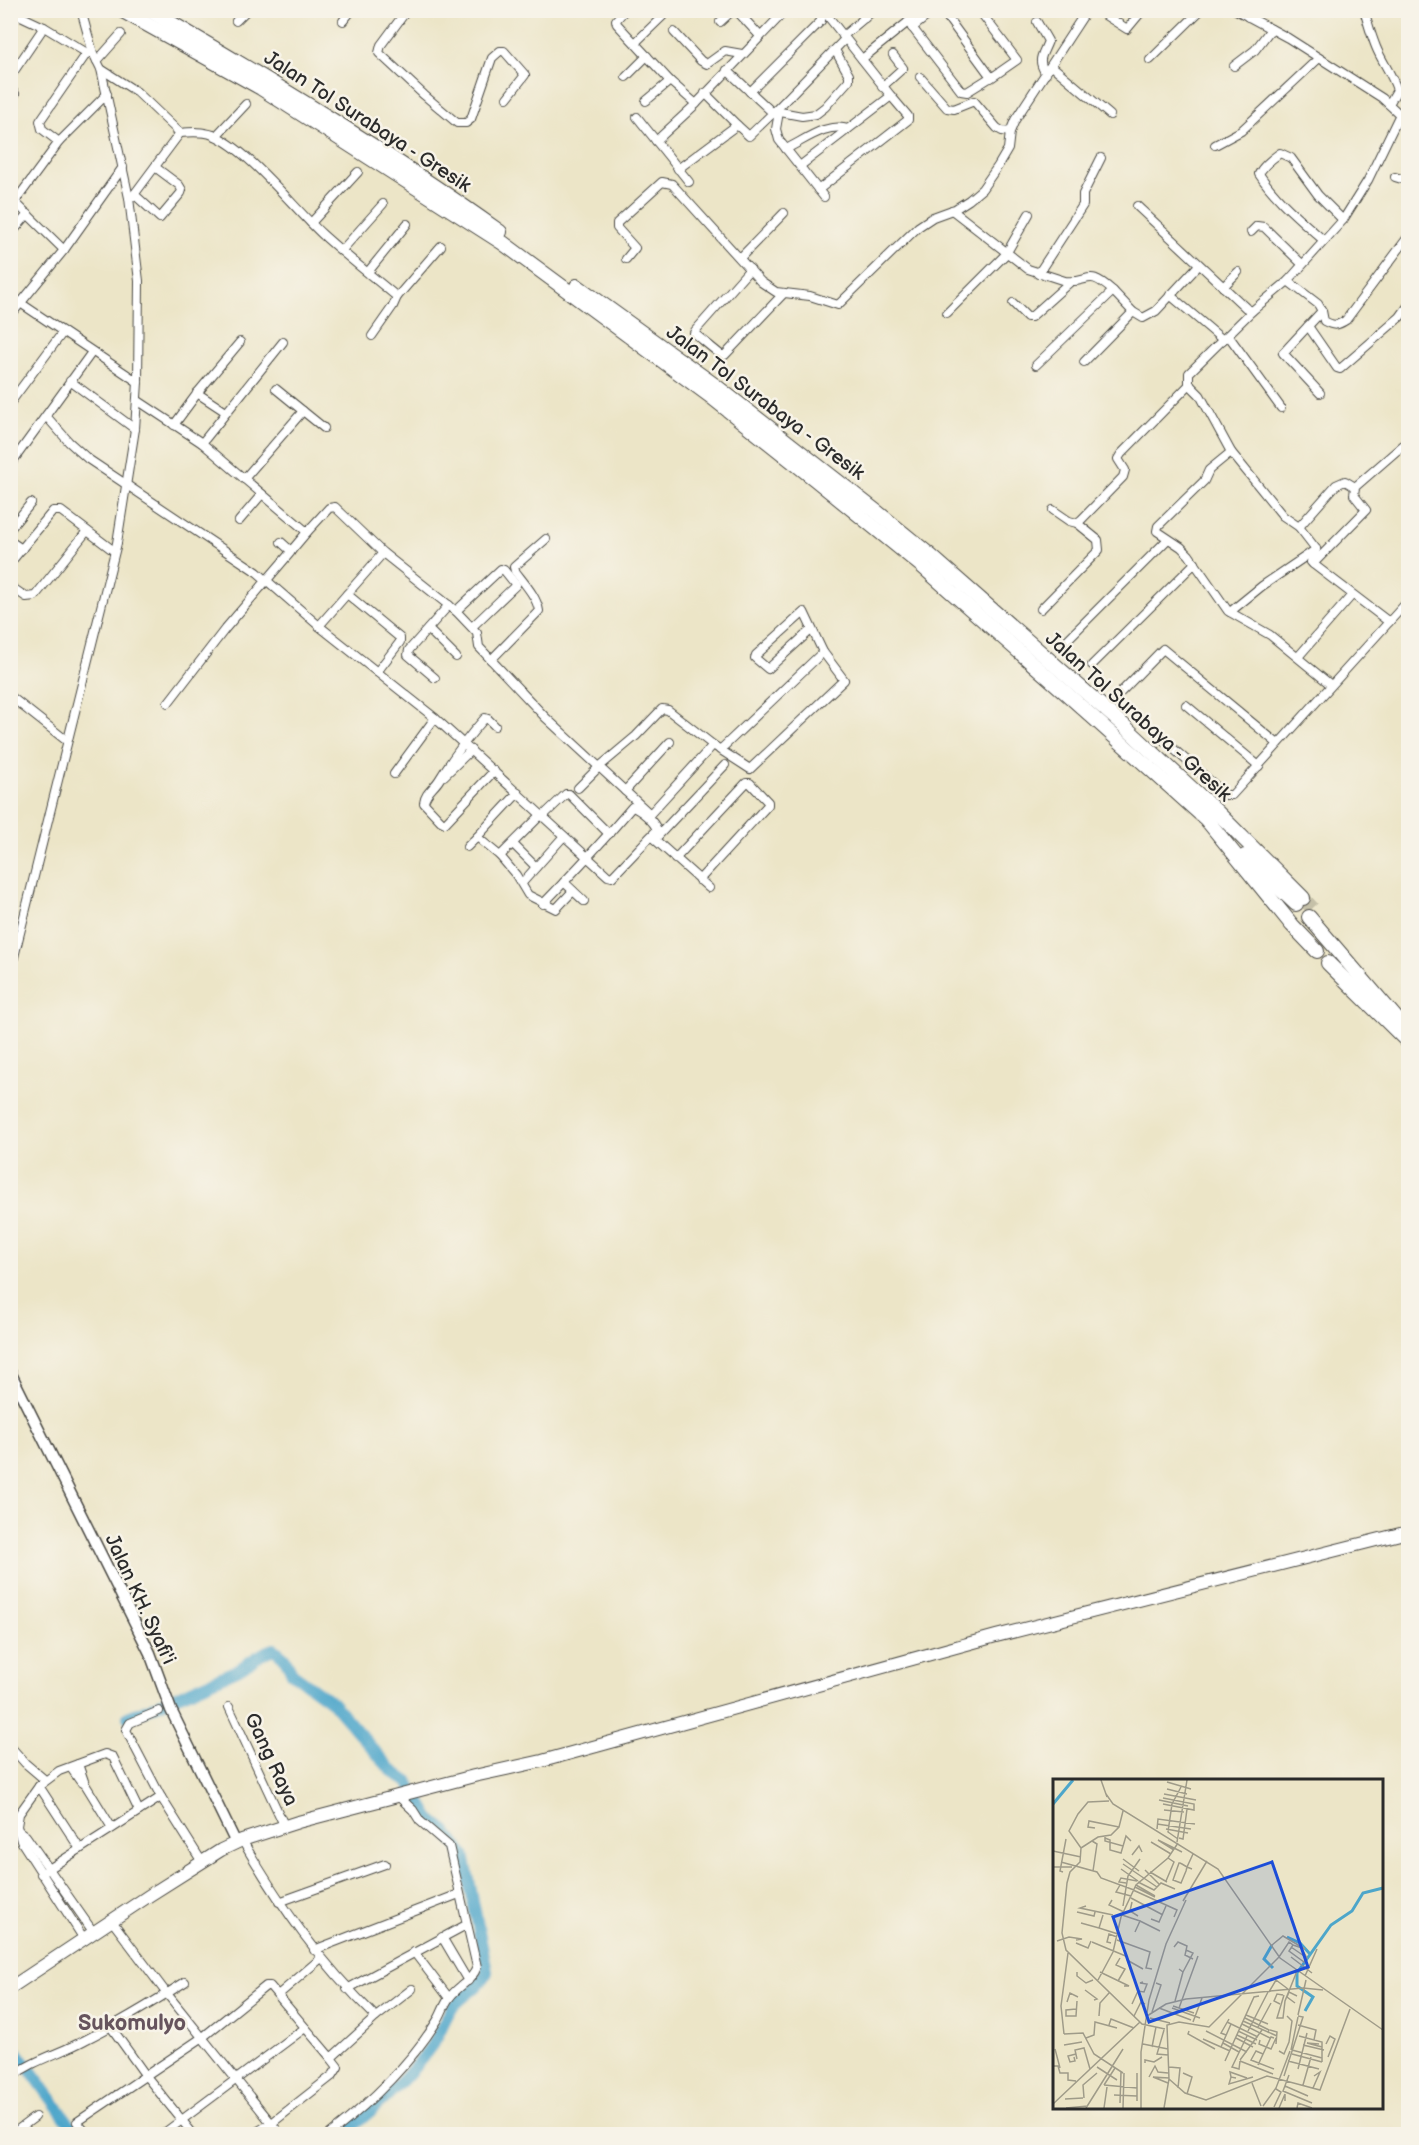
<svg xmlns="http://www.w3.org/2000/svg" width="1419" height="2145" font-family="'Balsamiq Sans',sans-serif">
<rect width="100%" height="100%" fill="#f7f3e8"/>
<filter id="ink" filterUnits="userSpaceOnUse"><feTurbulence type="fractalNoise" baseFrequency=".0167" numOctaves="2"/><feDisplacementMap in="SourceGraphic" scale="12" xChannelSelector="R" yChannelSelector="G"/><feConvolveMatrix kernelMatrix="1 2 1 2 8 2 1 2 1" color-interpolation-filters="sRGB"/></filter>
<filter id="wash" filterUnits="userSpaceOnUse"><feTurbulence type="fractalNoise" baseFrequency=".008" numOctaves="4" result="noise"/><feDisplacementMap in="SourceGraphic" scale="24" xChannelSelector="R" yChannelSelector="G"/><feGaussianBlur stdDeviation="1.35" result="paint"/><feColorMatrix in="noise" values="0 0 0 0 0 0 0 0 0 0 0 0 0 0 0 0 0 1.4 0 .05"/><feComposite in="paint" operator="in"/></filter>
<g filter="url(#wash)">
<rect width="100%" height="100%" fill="#ece5c7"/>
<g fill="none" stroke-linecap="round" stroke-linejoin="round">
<!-- river -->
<g stroke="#4da6ca" stroke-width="12">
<path d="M128 1717C165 1702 201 1686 237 1670 250 1663 260 1653 274 1649L284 1657 292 1673 332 1702 391 1770 408 1782 430 1819 446 1831 464 1855 487 1972C481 1987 463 1995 452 2008 444 2019 440 2034 432 2045 407 2080 376 2108 343 2134"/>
<polyline points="10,2042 77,2134"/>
</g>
</g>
</g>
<g filter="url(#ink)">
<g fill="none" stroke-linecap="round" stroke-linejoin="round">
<!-- motorway-tunnel -->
<polyline stroke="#c5c0a8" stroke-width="14" stroke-dasharray="14 7" stroke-linecap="butt" points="1303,898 1314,910"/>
<defs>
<g id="minor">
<polyline points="407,10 381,45 379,53 424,95 457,123 466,123 471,119 492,58 500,51 504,51 525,75 507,98"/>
<polyline points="625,10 616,20 617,24 670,81 696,104"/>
<polyline points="736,10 760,36"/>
<polyline points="823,10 891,96"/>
<polyline points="859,10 865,18"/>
<polyline points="979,10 1017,60 991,78"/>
<polyline points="1097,10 1127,29 1142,11"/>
<polyline points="1236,10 1288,38 1382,98 1408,122"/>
<path d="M1364 10C1368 23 1371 35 1376 47 1382 62 1392 74 1397 90L1389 104"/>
<polyline points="10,11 44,27 87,53 92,53"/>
<polyline points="1248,17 1255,10"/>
<polyline points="236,21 247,10"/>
<polyline points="343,21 352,10"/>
<polyline points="720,22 733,10"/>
<polyline points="908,22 961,91 967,92 991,77 942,10"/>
<path d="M1037 22 1048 41C1043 55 1036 59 1046 74"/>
<polyline points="912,28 935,10"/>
<polyline points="674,32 701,61 707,64 725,51 742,54"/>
<polyline points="843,36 874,10"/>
<polyline points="635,43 669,10"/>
<polyline points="862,59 923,10"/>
<polyline points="1150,60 1201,10"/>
<polyline points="97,61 121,34"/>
<polyline points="1052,66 1110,115"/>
<polyline points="1234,66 1255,50 1271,29"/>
<path d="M101 69 137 92 180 133C191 132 203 131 213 135 248 149 293 207 322 234 346 256 372 276 397 297L441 246"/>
<polyline points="727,70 773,113 749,136 737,125"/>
<polyline points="10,77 44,27"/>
<polyline points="626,77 647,56"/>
<polyline points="920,77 947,108 954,109 974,101 997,128 1002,131 1010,132"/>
<polyline points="882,87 903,68 893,55"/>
<polyline points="10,88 15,94 10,102"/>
<polyline points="750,92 821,21 821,17 817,10"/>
<polyline points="646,101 670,81"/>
<polyline points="775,111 802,116 816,114 825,107 849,80 849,75 835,50"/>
<polyline points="779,112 776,129 779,140 824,197"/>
<polyline points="773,113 845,39"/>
<polyline points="637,117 689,182"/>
<polyline points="216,136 246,104"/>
<polyline points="656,141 696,104 786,10"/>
<polyline points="59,142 42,129 40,121 87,53"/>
<polyline points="1215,145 1241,131 1319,58"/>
<path d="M786 149C805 140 827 122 848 129"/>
<polyline points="800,166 891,96 908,116 908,120 818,190"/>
<polyline points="678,169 737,125 705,93"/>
<polyline points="1395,177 1408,181"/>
<polyline points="135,195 160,218 181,193 182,190 179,185 155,167"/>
<polyline points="133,196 180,133"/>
<polyline points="1137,206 1246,308 1252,311 1288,281 1343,220 1368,180 1400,114"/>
<path d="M952 210 1028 269 1065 281C1091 284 1086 267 1113 291"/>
<polyline points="311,223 358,172"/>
<polyline points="1251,232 1257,226 1264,227 1302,264"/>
<polyline points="10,235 28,214"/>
<path d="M1323 240C1301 220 1276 200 1259 174 1262 167 1273 158 1280 153L1291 158 1318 195 1343 220"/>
<polyline points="64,250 16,203 17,199 59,142 107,94"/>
<polyline points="342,250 383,204"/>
<polyline points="740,258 784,213"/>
<polyline points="626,259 635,248 617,228 617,223 662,182 672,184 761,282 776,292 810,296 838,305 918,227 933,217 955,209 969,200 982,189 998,166 1008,149 1010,132 1015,120 1087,10"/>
<polyline points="750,269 695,331 694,333 721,355 725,355 784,293"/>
<polyline points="368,272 407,224"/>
<polyline points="1038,274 1083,205 1083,194 1101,158"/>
<polyline points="1288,281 1318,304 1322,311 1283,353 1320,393"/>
<polyline points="1223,287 1238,272"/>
<polyline points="1170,295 1223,340"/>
<polyline points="10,296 138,382"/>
<polyline points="1013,303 1027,317 1031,317 1070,282"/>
<polyline points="1252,311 1189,373 1189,384 1200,395 1231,452 1283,516 1299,527 1316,549"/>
<path d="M1322 311 1324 321C1333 326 1337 326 1346 320L1408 237"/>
<polyline points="947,313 1006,254 1029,214"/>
<polyline points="10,316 64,250 123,167"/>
<polyline points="1308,326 1337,368 1340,369 1400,317 1408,306"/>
<polyline points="1228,335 1281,408"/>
<polyline points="372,336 393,306 397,297"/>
<polyline points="1084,362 1133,312"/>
<polyline points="1036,365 1113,291 1133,312 1143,318 1156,311 1199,265"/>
<polyline points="70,381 135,429"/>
<polyline points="197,393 226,412"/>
<polyline points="137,400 202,443 307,532 329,508 335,507 383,553 456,611 501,569 504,570 516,585 472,627"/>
<polyline points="10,403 63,332"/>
<polyline points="303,411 324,428"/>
<path d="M46 416 69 442 88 459 257 572 319 626 435 718 608 876 612 877 651 836 657 830C654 821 641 810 632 807 604 840 574 872 543 904"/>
<polyline points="174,425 199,391 240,342"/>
<polyline points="202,443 283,342"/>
<polyline points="1231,452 1209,470 1204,481 1158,526 1157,531 1181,547 1189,555 1228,611 1270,635 1331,685"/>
<polyline points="10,465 92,352"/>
<polyline points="244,479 303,411 276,389"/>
<polyline points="1053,510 1069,521 1077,523 1081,520 1123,477 1125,470 1118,459 1121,454 1190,384"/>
<polyline points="239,521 262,494"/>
<polyline points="1299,527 1336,485 1345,481 1355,487"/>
<polyline points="10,529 31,503"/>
<polyline points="10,541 22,549"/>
<polyline points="1316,549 1311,562 1313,564 1366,510 1354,495 1355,487 1408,441"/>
<polyline points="291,551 307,532"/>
<polyline points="10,563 53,511 61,511 114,551"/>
<polyline points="1313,564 1389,622"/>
<polyline points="10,586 26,597 35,596 87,531"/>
<polyline points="1041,609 1099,550 1098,540 1077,523"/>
<polyline points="456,611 477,633 479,647 545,717 650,814 713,745"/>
<polyline points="1230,612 1262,586 1315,550"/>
<polyline points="319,626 347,594"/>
<polyline points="428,629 456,657"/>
<polyline points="1067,640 1168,539"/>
<polyline points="1298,657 1352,595"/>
<path d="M491 660 539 611C537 597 524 583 515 571L514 567 546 539"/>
<polyline points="1092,665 1195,563"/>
<polyline points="377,672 400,642 400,638 347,594 383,553"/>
<polyline points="435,678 408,655 409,650 449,605"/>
<polyline points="1121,692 1163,649 1278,744"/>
<polyline points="10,696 67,741"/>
<polyline points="168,703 225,629 290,553 291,551 281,542"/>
<polyline points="1186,705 1259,766"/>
<polyline points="1160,737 1226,795 1232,795 1408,601"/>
<polyline points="720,750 823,652"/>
<path d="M494 771 445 823 441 821 424 803C425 793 434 788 439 780 453 757 467 738 485 718L488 719 495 726"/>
<polyline points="394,774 435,718"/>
<polyline points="444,776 471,750"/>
<polyline points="578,788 599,767 636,736 662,709 668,710 713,745 750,769 844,680 823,652 804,612 756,655 755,658 768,669 812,629"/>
<polyline points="625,791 670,742"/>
<polyline points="543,816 566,794 569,794 609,834"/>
<polyline points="477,837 518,793"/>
<polyline points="652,837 709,888"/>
<polyline points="656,838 725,765"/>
<polyline points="513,844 536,867"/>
<polyline points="467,847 477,837 500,856 541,815"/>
<polyline points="500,856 516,875 528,895 556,909 573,891"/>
<polyline points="675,859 746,783 750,783 768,802 768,805 699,880"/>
<polyline points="564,882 584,901"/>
<polyline points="522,883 564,836"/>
<polyline points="10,973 117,543 135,429 138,382 139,281 129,198 101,69 93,53 81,10"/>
<polyline points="229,1707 284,1825"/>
<polyline points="159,1711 130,1723 126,1730 161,1797 202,1862"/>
<polyline points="10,1746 25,1763 45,1780"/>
<polyline points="78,1764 85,1784 112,1828"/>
<polyline points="71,1768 80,1781 85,1784"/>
<polyline points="39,1786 80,1849"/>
<polyline points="19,1831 26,1836 94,1933"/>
<polyline points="41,1874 161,1797"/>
<polyline points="279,1902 385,1864"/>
<polyline points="112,1921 164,1990 280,2134"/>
<polyline points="442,1937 468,1981"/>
<polyline points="84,1939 21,1841 17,1826 19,1814 39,1786 59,1771 105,1754 113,1757 139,1811"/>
<polyline points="314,1950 459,1894"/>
<polyline points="414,1952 449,1998"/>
<polyline points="347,1989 466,1925"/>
<polyline points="278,1995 320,1959"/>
<polyline points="376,2017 412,1989"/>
<polyline points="111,2027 146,2076 193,2134"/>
<path d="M10 2078C33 2060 59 2054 85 2040 119 2023 152 2003 185 1982"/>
<polyline points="12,2134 35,2117"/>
<path d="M87 2134 77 2122 203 2037 266 1986H270L331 2058 376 2017C319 1961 282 1908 242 1840"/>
<polyline points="163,2134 305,2028"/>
<polyline points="253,2134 272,2123 333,2075 338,2067 331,2058"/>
<path d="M330 2134C371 2102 409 2066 437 2021 442 2014 444 2004 450 1997 459 1985 472 1981 477 1967L449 1846 420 1821 413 1810 398 1796"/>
</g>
<polyline id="secondary" points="10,1372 150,1653 171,1710 236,1843"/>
<polyline id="trunk" points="10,1988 150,1895 221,1850 242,1840 298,1822 474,1776 542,1761 996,1636 1408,1532"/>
<g id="motorway">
<polyline points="121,10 261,88 503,243 709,395 816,480 922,566 1066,693 1206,819 1292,925 1317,951"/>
<path d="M149 10C269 80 387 151 500 232"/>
<polyline points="577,286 717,387 877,512 932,557 1122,724 1216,811 1303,898"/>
<polyline points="1245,856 1296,904"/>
<polyline points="1309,917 1408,1032"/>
<polyline points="1328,963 1408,1042"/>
</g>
</defs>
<!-- minor casing -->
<use href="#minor" stroke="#484742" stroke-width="10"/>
<!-- secondary casing -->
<use href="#secondary" stroke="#484742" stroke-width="13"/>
<!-- trunk casing -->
<use href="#trunk" stroke="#484742" stroke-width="14"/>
<!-- motorway casing -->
<use href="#motorway" stroke="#484742" stroke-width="16"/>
<!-- minor -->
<use href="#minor" stroke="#fff" stroke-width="8"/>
<!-- secondary -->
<use href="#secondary" stroke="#fff" stroke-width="10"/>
<!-- trunk -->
<use href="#trunk" stroke="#fff" stroke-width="12"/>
<!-- motorway -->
<use href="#motorway" stroke="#fff" stroke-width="14"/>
</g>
</g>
<g text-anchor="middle" stroke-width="5" stroke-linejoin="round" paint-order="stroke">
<!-- street labels -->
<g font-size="20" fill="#2b2b2b" stroke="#f7f3e8">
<text transform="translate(368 121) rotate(33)" y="7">Jalan Tol Surabaya - Gresik</text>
<text transform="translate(766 402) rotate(37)" y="7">Jalan Tol Surabaya - Gresik</text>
<text transform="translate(1139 716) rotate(42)" y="7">Jalan Tol Surabaya - Gresik</text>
<text transform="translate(141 1599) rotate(65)" y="7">Jalan KH. Syafi'i</text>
<text transform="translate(272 1759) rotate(65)" y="7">Gang Raya</text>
</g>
<!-- quarter labels -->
<g font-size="22" font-weight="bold" fill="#66545d" stroke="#f7f3e8">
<text x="132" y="2030">Sukomulyo</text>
</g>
</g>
<!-- overview -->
<g transform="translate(1053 1779)">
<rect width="330" height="330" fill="#ece5c7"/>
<path fill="none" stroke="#4da6ca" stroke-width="3" d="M0 25 20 1M234 158 247 164 257 175M219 166 211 180 220 189M252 232 260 218 244 207V194L278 146 299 132 310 114 330 109"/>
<path fill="none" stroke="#9f9b89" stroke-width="1.5" d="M48 1 54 18M114 3 138 10M114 10 134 15M53 15 60 25 165 90 227 179 330 251M111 15 143 21M106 21 135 27M110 25 141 31V25L110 19M111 31 131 33M104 45 138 50M42 49 35 48 36 42 66 48M104 50 105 40 142 45M113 50 135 54M52 58V62L70 67M52 59 57 61V71L68 74 73 57 78 62M126 59 130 60 134 30M125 60 115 53 119 25 128 8M39 62 44 65 40 92M98 63 118 75M124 63 134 1M28 69 45 58 58 56 66 48 70 32M28 69 27 83 17 93 14 104 9 154 13 171 89 245 112 250M28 69 16 52 25 35 35 23 56 22M121 71 105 61 129 73M0 72 28 78M79 76 86 67 89 73M70 80 86 92M8 83 44 93 48 99 81 111M70 85 104 108M0 88H19M68 90 85 102M139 90 134 88 129 85 127 84H126L120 101 128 104 133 92 134 88 140 75M92 91 106 105M10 93 7 92 13 60M97 93 114 103M113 102 121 83 115 79M85 103 101 111 108 104 122 110M73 104 66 103 68 99 84 102M67 106 63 113 78 117M83 106 102 117M82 108 102 118M80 111 124 131 121 138M78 119 110 136M59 121 56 126 71 133M130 122 154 82M79 123 77 132 85 137M33 127 27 129 60 136M70 127 75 97 87 80M24 133 41 137 42 133M50 136 46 149 65 155M69 136 87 142 82 153M98 140 106 143 113 127M87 142 107 152M28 144 46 149M64 161 97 173 93 189 99 190M4 162 16 158 29 160 23 161M39 163 75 178M23 164 35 169 38 162M58 164 54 163 56 155 64 158M219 166 230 157 252 170 240 166M121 168 125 163 134 167 132 176 140 180M238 168 254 179 250 172M226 178 236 163 240 166 236 172 251 183 254 179M238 178 259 194M74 181 90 190M24 193V197L33 204 40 201M47 193 76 207H71M130 193 140 174 133 171M252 197 264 170M45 201 60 173 68 138 83 106 115 79 125 64M65 202 72 190 63 186 67 179M32 211 44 220 41 221M216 213 223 201 235 210M231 216 224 239H230L232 222 244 192M122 222 130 193 126 190M14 223 17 214 25 218M242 224 234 218 236 213 244 217M79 225 85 212 91 213 94 205 87 204 90 203M227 225 221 222 224 215 230 216M120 227 141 234M106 229 138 241M119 229 147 239M126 229 145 177M23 230 13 231V237H23L24 222M99 233 108 206 103 204M193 236 215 245M245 236 253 201M46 237 47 224 56 214M81 237 88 223 92 225M94 237 113 225 133 220 250 209 270 211M97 239 117 244M192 239 216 251 215 254M190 242 224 257M140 243 149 219M174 243 205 258M189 245 217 259M56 246 58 240 81 249M245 246 263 251 261 261M205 248 218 224M111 251 104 275 115 276M217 251 224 253 223 265M136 252 135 255 162 270M153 252 194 273M185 252 204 261M195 252 215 213M11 255 8 227 15 174M11 255 30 254 41 275 70 294M173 256 168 254 176 240M184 256 203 265M246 257 269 263V283M33 259 41 256 42 243 64 249M183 259 200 268M150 260 177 272M207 261 206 265 218 270 223 259M170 264 186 273M90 265 115 270M266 265 254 264 269 268M273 265 277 257 282 260 275 278M11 266 29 263M250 266 271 271M99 268 103 248M168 268 178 245M2 270 7 289M238 271 245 238M239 271 269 279M226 272 231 275 236 263 239 242 234 237M210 275 203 272 198 281 221 290M239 275 269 283M21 278 22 282 17 283 15 277 23 275M24 280 22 271 31 269 37 290M187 281 209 251M172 282 201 218 206 217M187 282 186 290 179 288 194 257M187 282 220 295M235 282 266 290M92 284V281L101 283 109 278M205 286 218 258 221 259M0 287H5L7 294H15V301L23 302M44 288 64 301M116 288 127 289 125 309M245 290 254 254M84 294V322M130 294 139 298 134 315M236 296 230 312 259 324M231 297 250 238 245 237M96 298 102 287 105 293 115 294M178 298 177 293 194 299M183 299 178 298 176 305 200 298M116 300 132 314 153 321 214 297 267 311 297 230M115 304 100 298 116 299M199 304 208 327M51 306 84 309M51 306 62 289M250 306 258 278M232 307 255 317M260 309 267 293 261 297M61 316 84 317M31 319 30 306 44 294M12 320 30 319M67 324 68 293M0 325 87 243M210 327 223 309 237 272M221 328 228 313 223 310M13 329 35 327M33 329 70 270M51 329 54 308M70 329 71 294M88 329V273L96 221 113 165 133 121M111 329 116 300 114 246 126 243 156 248 226 178M226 329 232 315V322M244 329 245 324 259 329"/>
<path fill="#1d4ed8" fill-opacity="0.15" stroke="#1d4ed8" stroke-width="3" d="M219 83 255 188 96 243 60 138Z"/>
<rect width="330" height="330" fill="none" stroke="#2b2b2b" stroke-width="3"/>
</g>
<!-- margin -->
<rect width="1419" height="2145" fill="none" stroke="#f7f3e8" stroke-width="36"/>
</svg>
